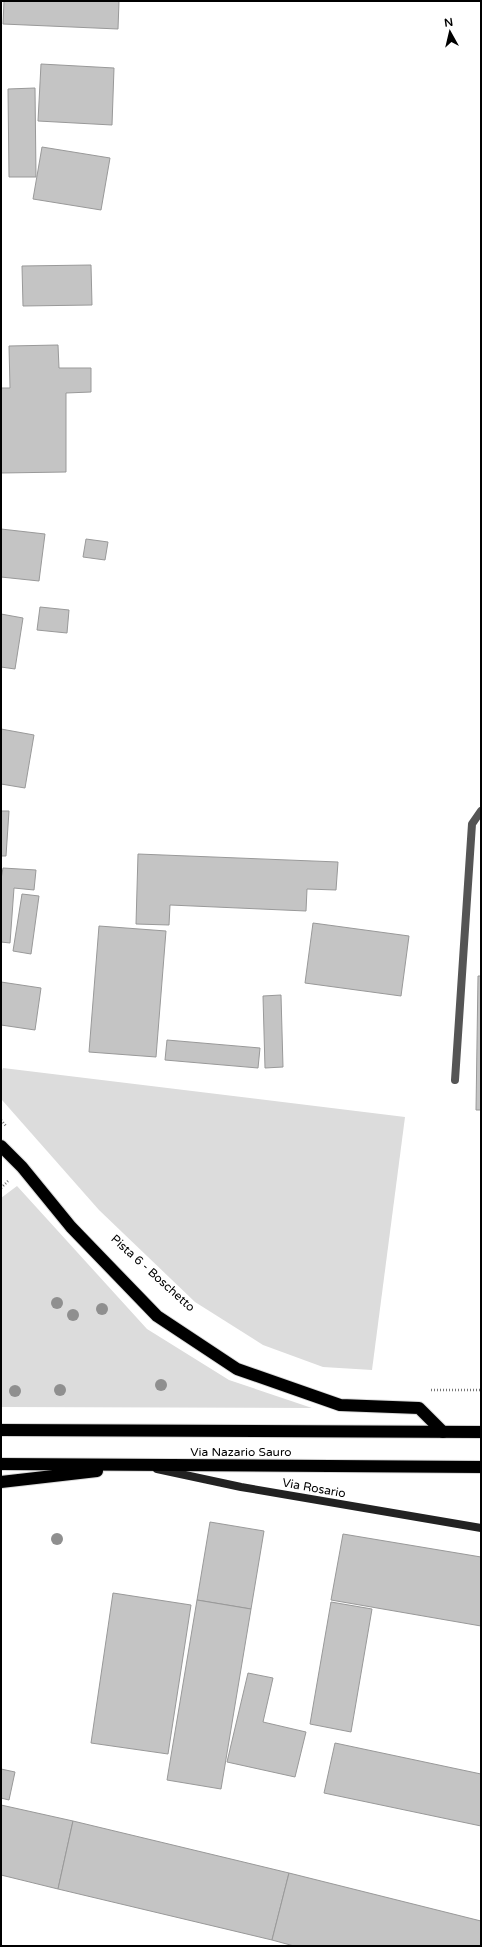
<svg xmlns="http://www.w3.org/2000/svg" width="482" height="1947" font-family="'Varela Round',sans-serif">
<rect width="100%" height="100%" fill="#fff"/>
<!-- green -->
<g fill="#dcdcdc">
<polygon points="3,1068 405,1117 372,1370 323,1367 263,1345 195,1302 99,1210 2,1100 1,1073"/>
<polygon points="17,1186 147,1329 229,1380 312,1408 1,1407 1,1198"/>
</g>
<!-- building -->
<g fill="#c4c4c4" stroke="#999">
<polygon points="4,1 119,1 118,29 3,24"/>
<polygon points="41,64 114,68 112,125 38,121"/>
<polygon points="35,88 36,177 9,177 8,89"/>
<polygon points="42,147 110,158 101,210 33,199"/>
<polygon points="91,265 92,305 23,306 22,266"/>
<polygon points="58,345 59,368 91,368 91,392 66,393 66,472 1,473 1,388 10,388 9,346"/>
<polygon points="1,529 45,534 39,581 1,577"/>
<polygon points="86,539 108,542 105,560 83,557"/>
<polygon points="40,607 69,610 67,633 37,630"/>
<polygon points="1,614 23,618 15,669 1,667"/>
<polygon points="1,729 34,735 25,788 1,784"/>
<polygon points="1,811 9,811 6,856 1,856"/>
<polygon points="138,854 338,862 336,890 307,889 306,911 170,905 169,925 136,924"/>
<polygon points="3,868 36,870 34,890 14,888 10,943 1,942 1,879"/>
<polygon points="22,894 39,896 31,954 13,951"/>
<polygon points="313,923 409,936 401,996 305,983"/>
<polygon points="99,926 166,931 156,1057 89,1052"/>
<polygon points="478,976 481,976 481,1110 476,1110"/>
<polygon points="1,982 41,988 35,1030 1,1025"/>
<polygon points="281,995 283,1067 265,1068 263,996"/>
<polygon points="167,1040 260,1048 258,1068 165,1060"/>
<polygon points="210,1522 264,1531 251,1609 197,1600"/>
<polygon points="343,1534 481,1557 481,1626 331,1600"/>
<polygon points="113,1593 191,1605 168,1754 91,1743"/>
<polygon points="197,1600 251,1609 221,1789 167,1780"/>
<polygon points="331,1602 372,1609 351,1732 310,1724"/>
<polygon points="248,1673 273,1678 263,1722 306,1732 295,1777 227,1762"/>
<polygon points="335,1743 481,1774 481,1826 324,1793"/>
<polygon points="1,1769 15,1772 9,1800 1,1798"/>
<polygon points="1,1805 73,1821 58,1889 1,1875"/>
<polygon points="73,1821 289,1873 272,1940 58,1889"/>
<polygon points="289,1873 481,1921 481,1946 294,1946 272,1940"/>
</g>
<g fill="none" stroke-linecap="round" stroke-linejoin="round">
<defs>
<g id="highway">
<polyline points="1,1146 22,1167 71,1227 157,1316 237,1369 340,1405 419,1408 443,1432"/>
<polyline points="1,1430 481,1432"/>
<polyline points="1,1464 481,1467"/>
<polyline points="1,1482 97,1471"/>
</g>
</defs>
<!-- highway casing -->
<use href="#highway" stroke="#dbdbdb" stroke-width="14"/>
<!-- path -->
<g stroke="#777" stroke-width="2.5" stroke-dasharray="1 2" stroke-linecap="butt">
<polyline points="1,1120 6,1126"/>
<polyline points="1,1188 8,1181"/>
<polyline points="431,1390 481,1390"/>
</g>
<!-- lane -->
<polyline stroke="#555" stroke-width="8" points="455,1080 472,824 481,811"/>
<!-- secondary -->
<polyline stroke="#222" stroke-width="8" points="157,1469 241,1487 481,1528"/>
<!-- highway -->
<use href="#highway" stroke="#000" stroke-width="12"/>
</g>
<!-- trees -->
<g fill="#8f8f8f">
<circle cx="57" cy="1303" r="6"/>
<circle cx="102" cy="1309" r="6"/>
<circle cx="73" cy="1315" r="6"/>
<circle cx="161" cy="1385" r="6"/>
<circle cx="60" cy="1390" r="6"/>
<circle cx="15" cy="1391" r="6"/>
<circle cx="57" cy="1539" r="6"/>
</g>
<g text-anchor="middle" stroke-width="4" stroke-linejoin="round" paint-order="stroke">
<!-- street labels -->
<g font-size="12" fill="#000" stroke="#fff">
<text transform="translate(153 1273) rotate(42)" y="4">Pista 6 - Boschetto</text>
<text x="241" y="1456">Via Nazario Sauro</text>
<text transform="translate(314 1488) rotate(10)" y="4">Via Rosario</text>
</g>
</g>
<!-- border -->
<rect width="482" height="1947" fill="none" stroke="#000000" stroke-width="4"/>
<!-- north arrow -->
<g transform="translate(450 32) rotate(352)" stroke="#ffffff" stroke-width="3" paint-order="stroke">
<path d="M0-3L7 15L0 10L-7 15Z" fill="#000000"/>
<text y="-6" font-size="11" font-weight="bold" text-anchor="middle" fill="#000000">N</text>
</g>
</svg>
